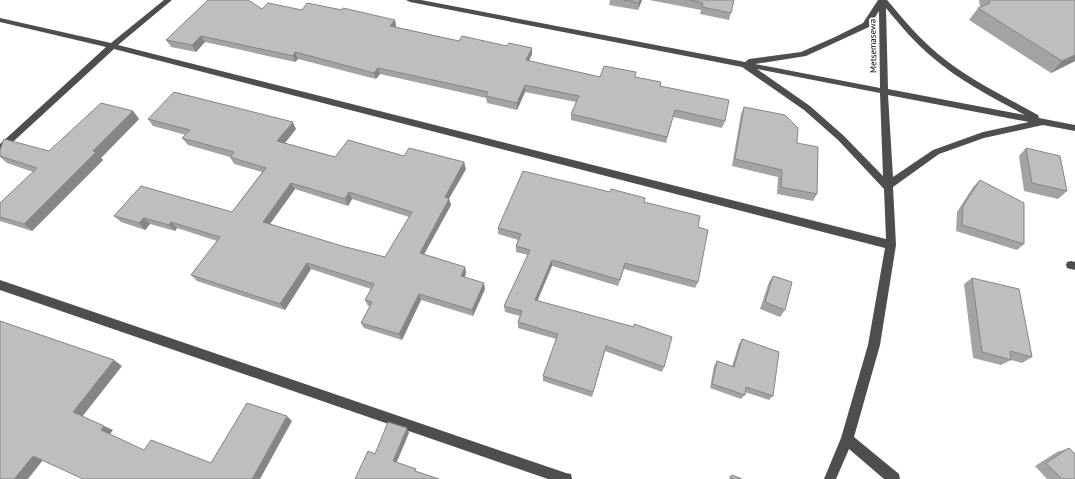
<svg xmlns="http://www.w3.org/2000/svg" width="1075" height="479" font-family="'PT Sans',sans-serif">
<rect width="100%" height="100%" fill="#fff"/>
<g fill="none" stroke-linecap="round" stroke-linejoin="round">
<!-- minor -->
<g fill="#4e4e4e" fill-rule="evenodd">
<path d="M164 0H172L118 45 886 239 884 189 838 140 804 110 742 67 410 2 406 0H421L745 62 749 59 801 52 835 37 863 23 878 0H887C903 19 919 38 938 54 968 79 1004 96 1038 115L1039 118 1075 125V131L1043 125 984 138 939 154 893 187 896 245 880 345 854 437 899 474 900 479H884L849 449 836 479H824L841 438 868 345 885 248 114 49 3 151 0 152V144L106 47 0 22V18L111 43ZM886 8C900 25 915 43 932 57 960 81 993 98 1025 115L888 89ZM879 11 880 88 755 64 806 56 869 27ZM757 69 880 93 883 176 844 136 810 106ZM888 95 1029 122 983 132 933 150 893 177Z"/>
<polygon points="1071,261 1075,262 1075,270 1067,268 1066,265 1067,262"/>
<polygon points="0,280 566,473 571,474 572,479 548,479 0,290"/>
</g>
</g>
<!-- wall -->
<g fill="#a3a3a3" fill-rule="evenodd">
<polygon points="610,0 642,0 638,10 609,5"/>
<polygon points="649,0 734,0 729,20 700,14 701,10"/>
<polygon points="979,0 1075,0 1075,61 1051,73 969,20 978,8 980,7"/>
<polygon points="262,9 302,10 395,20 396,27 459,41 532,54 529,61 600,77 636,77 660,86 725,121 722,128 673,117 666,143 571,120 571,114 576,102 525,92 517,110 487,103 486,98 380,74 376,79 298,59 295,62 205,42 196,52 171,47 166,40"/>
<polygon points="744,107 797,143 817,194 813,201 777,194 778,177 732,166 741,114"/>
<polygon points="133,111 139,119 101,158 103,160 32,231 0,221 0,203 33,172 7,163 0,157 0,150 49,151"/>
<path d="M148 119 296 129 285 143 335 157 404 156 466 169 449 198 451 205 424 255 465 267 466 273 465 277 485 289 473 316 421 300 402 340 364 328 361 323 370 306H368L365 300 371 289 311 269 285 310 197 281 191 275 217 241 177 228 175 231 150 224 145 230 121 222 114 216 232 212 262 172 234 164 230 157 188 145 182 138 186 135 153 126ZM295 189 348 206 352 199 409 217 385 257 342 246 270 224Z"/>
<polygon points="1026,148 1067,191 1058,199 1024,191 1019,156"/>
<polygon points="980,180 1024,244 1017,250 956,231 957,212 973,187"/>
<polygon points="644,202 698,227 698,282 695,288 624,269 618,286 552,266 538,300 664,367 662,372 605,351 592,397 543,381 543,376 556,339 518,328 518,322 520,316 505,312 504,306 528,255 516,252 516,246 518,240 498,234 498,228"/>
<polygon points="773,276 785,310 780,317 760,309 769,282"/>
<polygon points="972,278 1032,357 1022,363 1011,360 1001,365 973,358 964,284"/>
<polygon points="742,339 773,396 769,400 745,392 745,395 741,399 710,388 714,366 717,361 732,366 739,344"/>
<polygon points="1069,448 1075,479 1047,479 1035,466 1057,452"/>
<polygon points="732,475 742,479 729,479 730,476"/>
</g>
<!-- shaded-wall -->
<g fill="#858585">
<polygon points="640,0 642,0 638,10 639,3"/>
<polygon points="395,20 396,27 392,33 390,26"/>
<polygon points="201,36 205,42 196,52 192,45"/>
<polygon points="532,48 532,54 526,67 526,60"/>
<polygon points="295,52 298,59 295,62 293,56"/>
<polygon points="1075,55 1075,61 1051,73 1062,61"/>
<polygon points="378,68 380,74 376,79 374,73"/>
<polygon points="525,85 525,92 517,110 517,103"/>
<polygon points="133,111 139,119 101,158 103,160 32,231 24,224 93,151"/>
<polygon points="293,122 296,129 281,148 277,141"/>
<polygon points="464,162 466,169 446,204 445,197"/>
<polygon points="291,183 295,189 267,228 263,222"/>
<polygon points="349,192 352,199 348,206 345,199"/>
<polygon points="449,199 451,205 421,259 420,253"/>
<polygon points="144,218 150,224 145,230 139,223"/>
<polygon points="171,222 177,228 175,231 169,225"/>
<polygon points="552,260 552,266 535,305 535,300"/>
<polygon points="307,263 311,269 285,310 280,304"/>
<polygon points="465,267 466,273 462,282 461,276"/>
<polygon points="484,283 485,289 473,316 472,310"/>
<polygon points="419,294 421,300 402,340 399,334"/>
<polygon points="114,360 122,366 82,417 73,412"/>
<polygon points="287,416 292,421 260,479 252,479"/>
<polygon points="104,426 113,430 110,434 101,430"/>
<polygon points="407,428 409,433 396,464 393,461"/>
<polygon points="33,456 43,460 28,479 14,479"/>
</g>
<!-- building -->
<g fill="#bebebe" stroke="#858585" fill-rule="evenodd">
<polygon points="208,0 248,0 262,9 268,3 302,10 307,3 342,10 343,8 395,20 390,26 459,41 462,36 507,46 509,43 532,48 526,60 600,77 604,66 636,72 635,77 661,82 660,86 729,100 725,121 675,110 667,137 571,114 579,96 525,85 517,103 486,96 488,92 378,68 374,73 295,52 293,56 201,36 192,45 166,40"/>
<polygon points="624,0 640,0 639,3"/>
<polygon points="689,0 734,0 731,13 702,7 703,3"/>
<polygon points="989,0 1075,0 1075,55 1062,61 978,8 990,3"/>
<path d="M174 92 293 122 277 141 335 157 348 140 404 156 409 148 464 162 445 197 449 199 420 253 465 267 461 276 484 283 472 310 419 294 399 334 361 323 372 302 365 300 374 284 307 263 280 304 191 275 220 237 171 222 169 225 144 218 139 223 114 216 141 186 232 212 266 168 230 157 234 152 182 138 190 130 148 119ZM291 183 345 199 349 192 412 212 385 257 342 246 263 222Z"/>
<polygon points="101,103 133,111 93,151 96,152 24,224 0,217 0,203 37,168 0,156 0,150 4,139 49,151"/>
<polygon points="744,107 785,115 798,128 797,143 818,147 817,194 781,187 782,170 735,159"/>
<polygon points="1026,148 1060,156 1067,191 1032,183"/>
<polygon points="523,171 610,192 611,189 645,198 644,202 700,216 698,227 708,230 698,282 625,263 620,280 552,260 535,300 634,327 634,324 672,337 664,367 606,346 593,392 543,376 558,334 518,322 522,311 504,306 530,250 516,246 521,234 498,228"/>
<polygon points="980,180 1024,203 1024,244 962,225 963,206"/>
<polygon points="773,276 792,282 785,310 765,302"/>
<polygon points="972,278 1019,289 1032,357 1010,351 1011,360 982,352"/>
<polygon points="0,321 114,360 73,412 104,426 101,430 144,450 151,440 211,463 247,403 287,416 252,479 83,479 33,456 14,479 0,479"/>
<polygon points="742,339 779,352 773,396 746,387 745,395 712,384 717,361 734,367"/>
<polygon points="388,422 407,428 393,461 416,469 415,471 439,479 355,479 368,451 375,454"/>
<polygon points="1069,448 1075,454 1075,479 1062,479 1046,463"/>
<polygon points="732,475 742,479 731,479"/>
</g>
<g text-anchor="middle" stroke-width="4" stroke-linejoin="round" paint-order="stroke">
<!-- far-street labels -->
<g font-size="9" fill="#000" stroke="#fff">
<text transform="translate(873 46) rotate(-91)" y="3">Metsemasewa</text>
</g>
</g>
</svg>
